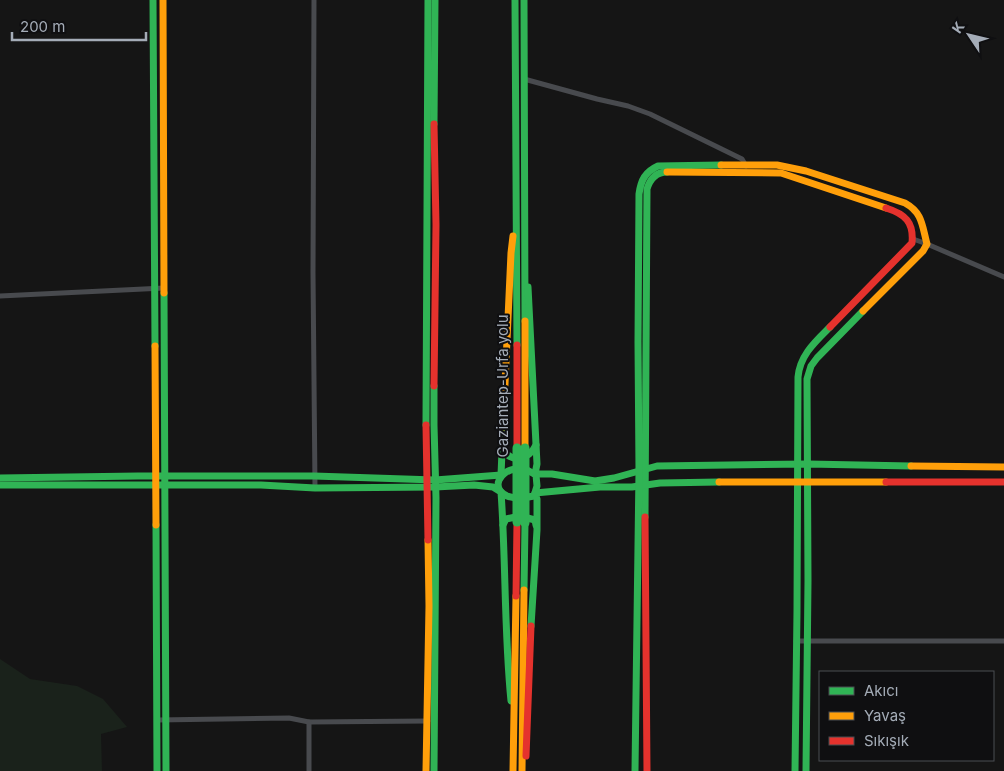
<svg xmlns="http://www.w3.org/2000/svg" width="1004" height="771" font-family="Inter,sans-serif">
<rect width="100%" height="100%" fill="#151515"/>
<!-- green -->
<polygon fill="#1a221b" points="0,659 30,679 77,686 103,699 127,727 101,734 102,771 0,771"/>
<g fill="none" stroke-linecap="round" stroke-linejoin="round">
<!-- street -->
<g stroke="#484a4e" stroke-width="5">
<polyline points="314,0 313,273 315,488"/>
<polyline points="524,79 597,99 628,106 650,114 742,159 746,166"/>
<polyline points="913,239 927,244 1004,277"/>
<polyline points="0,296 164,288"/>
<polyline points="796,641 1004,641"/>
<polyline points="157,720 289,718 309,722 428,721"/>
<polyline points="309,771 309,722"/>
</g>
<!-- fast -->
<g stroke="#30b455" stroke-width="7">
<polyline points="153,0 155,346"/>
<polyline points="515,0 517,345"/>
<polyline points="524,0 525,321"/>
<polyline points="434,124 435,0"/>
<polyline points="528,287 537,464 535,474 552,474 595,481 614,478 657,466 808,464 911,466"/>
<polyline points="164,293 166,771"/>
<polyline points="426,425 428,0"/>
<path d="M502 447C510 464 528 461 536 445"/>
<path d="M515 469 527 470 536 475 537 486 534 496C525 498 515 499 507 496 490 488 500 471 515 469Z"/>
<polyline points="0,478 138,476 314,476 435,480 501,475 503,427"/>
<path d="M0 485H261L315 488 435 487 474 485 493 487 501 492C506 562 504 631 511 701"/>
<path d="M645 517 647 189C650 179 656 172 667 172"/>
<polyline points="156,525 157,771"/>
<polyline points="503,525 506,519 520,516 535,520 536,525"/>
<polyline points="524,590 525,523"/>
<polyline points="531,626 537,530 537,499 535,493 600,487 632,487 660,483 719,482"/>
<polyline points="434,771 436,498 434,425 434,386"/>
<path d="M635 771 639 471 638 342 639 194C641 180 645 172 658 166L721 165"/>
<path d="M795 771 797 611 798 377C800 355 815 342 830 327"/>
<polyline points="806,771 808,581 807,379 811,366 817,358 863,311"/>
</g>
<!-- slow -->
<g stroke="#ff9f0a" stroke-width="7">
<polyline points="163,0 164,293"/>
<path d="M721 165H777L806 171 905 203C923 213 922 226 927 244L923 251 863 311"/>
<polyline points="667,172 781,173 886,208"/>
<polyline points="525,321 525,448"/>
<polyline points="155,346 156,525"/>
<polyline points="503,427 511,253 513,236"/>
<polyline points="911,466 1004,467"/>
<polyline points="719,482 886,482"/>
<polyline points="426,771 429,606 428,540"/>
<polyline points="513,771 516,596"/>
<polyline points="522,771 524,590"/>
</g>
<!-- jam -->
<g stroke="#e5322d" stroke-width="7">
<polyline points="434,124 436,225 434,386"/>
<path d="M830 327 912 243C914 222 905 214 886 208"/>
<polyline points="517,345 517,448"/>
<polyline points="426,425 428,540"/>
<polyline points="886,482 1004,482"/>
<polyline points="645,517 647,771"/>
<polyline points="516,596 517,522"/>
<polyline points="526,756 531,626"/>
</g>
<!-- fast-bridge -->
<g stroke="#30b455" stroke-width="9">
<polyline points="517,448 517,522"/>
<polyline points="525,448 525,523"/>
</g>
</g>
<g text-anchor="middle" stroke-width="4" stroke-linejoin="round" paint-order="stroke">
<!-- street labels -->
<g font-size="15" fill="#a4acb7" stroke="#0f0f11">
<text transform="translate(503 386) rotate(-90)" y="5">Gaziantep-Urfa yolu</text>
</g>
</g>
<!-- legend -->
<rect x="819" y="671" width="175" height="90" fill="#0f0f11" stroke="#4b4e53"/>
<rect x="829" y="687" width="25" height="8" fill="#30b455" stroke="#4b4e53"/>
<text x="864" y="696" font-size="15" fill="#a4acb7">Akıcı</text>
<rect x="829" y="712" width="25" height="8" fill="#ff9f0a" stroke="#4b4e53"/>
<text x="864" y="721" font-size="15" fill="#a4acb7">Yavaş</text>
<rect x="829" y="737" width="25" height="8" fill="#e5322d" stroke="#4b4e53"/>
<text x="864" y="746" font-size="15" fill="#a4acb7">Sıkışık</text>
<!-- north arrow -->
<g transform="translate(969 35) rotate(305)" stroke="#0f0f11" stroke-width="4" paint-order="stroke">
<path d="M0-4L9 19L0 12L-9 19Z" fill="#a4acb7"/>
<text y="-8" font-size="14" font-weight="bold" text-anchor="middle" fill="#a4acb7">K</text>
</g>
<!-- scale -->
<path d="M12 32v8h134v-8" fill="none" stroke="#a4acb7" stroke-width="2.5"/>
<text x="20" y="32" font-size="15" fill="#a4acb7" stroke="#0f0f11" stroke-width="4" paint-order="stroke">200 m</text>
</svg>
